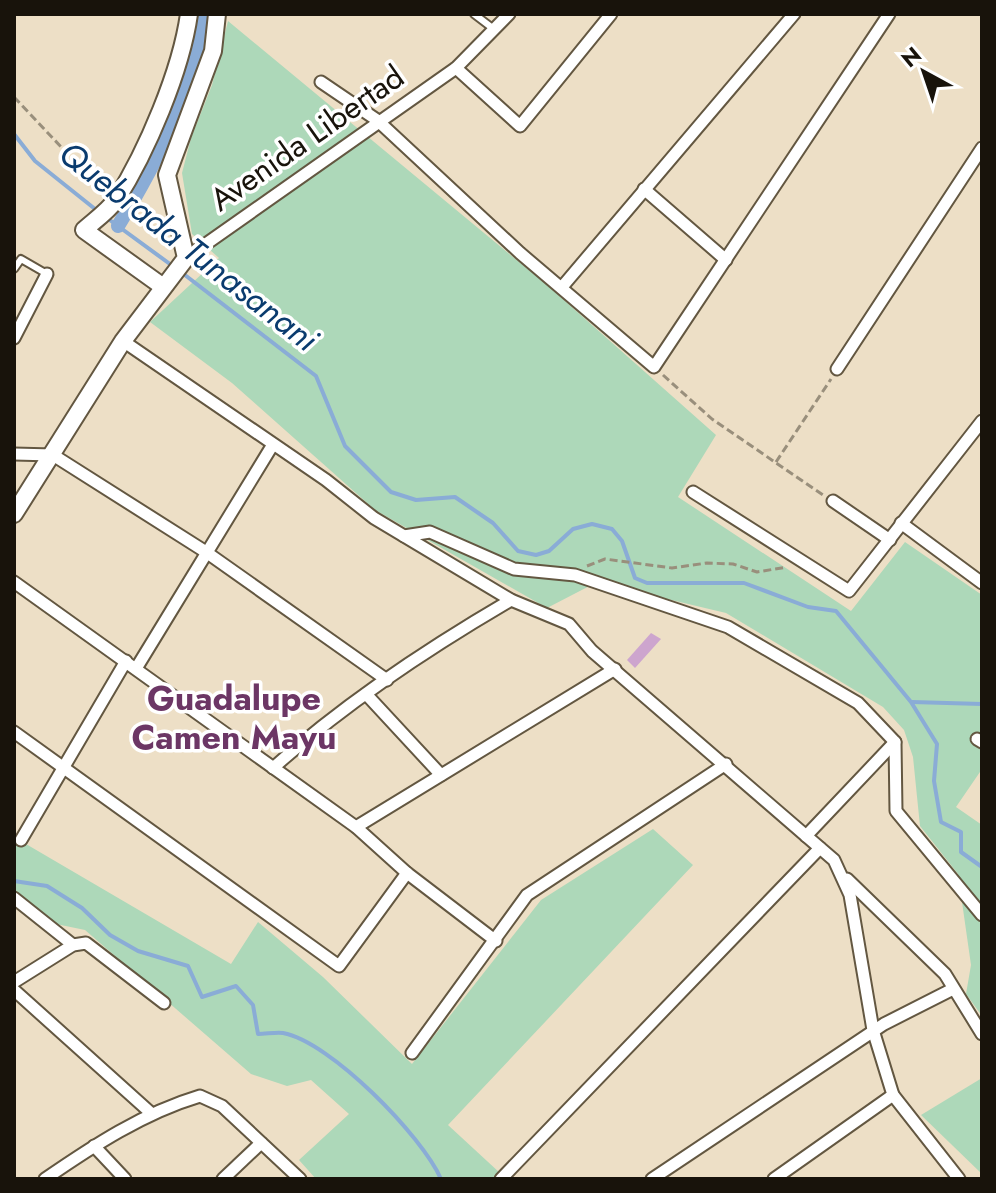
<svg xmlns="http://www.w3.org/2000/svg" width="996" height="1193" font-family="Jost,sans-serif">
<rect width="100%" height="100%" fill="#eddfc6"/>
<!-- green -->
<g fill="#add8b9">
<polygon points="228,21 548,286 716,435 678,497 851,611 905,542 982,595 982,769 956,807 982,825 982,1016 966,994 971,965 958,874 920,826 913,757 904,730 883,707 726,613 642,593 603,579 547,608 375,510 232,383 150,322 219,258 192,234 182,173 191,138 212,85"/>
<polygon points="653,829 693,865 448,1125 500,1173 493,1179 316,1179 299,1160 349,1114 311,1080 287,1086 251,1074 85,930 56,924 14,891 14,837 231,964 258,922 323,977 412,1064 541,900"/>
<polygon points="982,1078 982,1174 921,1115"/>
</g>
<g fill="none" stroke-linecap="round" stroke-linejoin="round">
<!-- stream -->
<g stroke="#8aacd6" stroke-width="4">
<polyline points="14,134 35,161 100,213"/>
<polyline points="107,218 174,267"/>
<polyline points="181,272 316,376 345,446 391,492 416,500 455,497 493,523 518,551 536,555 549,551 573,529 592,524 612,529 622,541 635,578 647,583 744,583 808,607 836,611 911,702 937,744 934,781 941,822 961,832 961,852 982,867"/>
<polyline points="912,702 982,704"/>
<path d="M14 881 47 886 82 908 110 935 138 951 188 966 202 997 236 986 253 1005 258 1034C266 1034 276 1032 283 1033 331 1042 422 1136 441 1179"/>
</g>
<!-- canal -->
<path stroke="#8aacd6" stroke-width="14" d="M118 226C157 162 195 89 204 14"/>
</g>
<!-- building -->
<polygon fill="#cda5ce" points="651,633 661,639 635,668 627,660"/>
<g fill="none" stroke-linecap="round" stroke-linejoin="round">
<defs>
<g id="lane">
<polyline points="474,14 495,30"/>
<polyline points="14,269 21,259 47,274"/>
</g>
<g id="street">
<polyline points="456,68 520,126 611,14"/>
<polyline points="321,82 377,120 520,253 654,367 889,14"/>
<polyline points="644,189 726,260"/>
<polyline points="186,258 456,68 509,14"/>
<polyline points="562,287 794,14"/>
<polyline points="14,338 47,274"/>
<polyline points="123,341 326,480 374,518 511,600 569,624 592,651 834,860 850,895 873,1030 893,1095 774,1179"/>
<polyline points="837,369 982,148"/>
<polyline points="14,454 53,455 206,552 387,680"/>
<polyline points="693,492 849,591 982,421"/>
<polyline points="833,501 890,540"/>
<polyline points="901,523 982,583"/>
<polyline points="404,536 430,532 514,569 575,575 728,627 858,703 895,742 896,811 982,915"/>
<polyline points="14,582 356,827 407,873 496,941"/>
<polyline points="137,667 272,446"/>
<polyline points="366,694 441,775"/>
<polyline points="14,732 339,966 407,873"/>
<polyline points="977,739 982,742"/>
<path d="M273 768C345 703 427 649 511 600"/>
<polyline points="356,827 615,669"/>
<polyline points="806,836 895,742"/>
<polyline points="21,840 126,661"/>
<polyline points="847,879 945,974 982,1034"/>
<polyline points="14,898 73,945"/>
<polyline points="14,982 73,945 86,943 164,1003"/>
<polyline points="14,990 152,1114"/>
<polyline points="412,1053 527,895 726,764"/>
<polyline points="893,1095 959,1179"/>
<polyline points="94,1146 125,1179"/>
<path d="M45 1179C93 1146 143 1113 200 1096L222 1106 300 1179"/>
<polyline points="223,1179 261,1143"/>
<polyline points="501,1179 820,848"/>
<polyline points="652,1179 884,1024 953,989"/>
</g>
<g id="secondary">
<path d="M162 286 84 230C94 221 108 211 116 200 147 151 181 71 189 14"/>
<polyline points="14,514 123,341 186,258 167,175 213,51 217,14"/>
</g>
</defs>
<!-- lane casing -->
<use href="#lane" stroke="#635741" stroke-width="10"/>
<!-- street casing -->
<use href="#street" stroke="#635741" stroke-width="15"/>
<!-- secondary casing -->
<use href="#secondary" stroke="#635741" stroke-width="20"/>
<!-- path -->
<g stroke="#998f7c" stroke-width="3" stroke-dasharray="8 4" stroke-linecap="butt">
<polyline points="14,97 64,150 107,185"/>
<polyline points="663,375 712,419 823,495"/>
<polyline points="776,462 831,379"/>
<polyline points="587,566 605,559 672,568 707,563 733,564 757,572 787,567"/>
</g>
<!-- lane -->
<use href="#lane" stroke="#fff" stroke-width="6"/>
<!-- street -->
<use href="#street" stroke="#fff" stroke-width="11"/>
<!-- secondary -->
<use href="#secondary" stroke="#fff" stroke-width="16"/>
</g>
<g text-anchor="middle" stroke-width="7" stroke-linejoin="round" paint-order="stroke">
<!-- street labels -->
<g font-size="32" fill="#18130b" stroke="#fff">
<text transform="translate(307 138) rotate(-35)" y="11">Avenida Libertad</text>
</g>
<!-- water labels -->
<g font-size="34" font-style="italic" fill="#0a3b6e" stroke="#fff">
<text transform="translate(189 246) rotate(38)" y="12">Quebrada Tunasanani</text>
</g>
<!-- neighbourhood labels -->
<g font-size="34" font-weight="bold" fill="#6c3665" stroke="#fff">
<text x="234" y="710">Guadalupe<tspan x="234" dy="39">Camen Mayu</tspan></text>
</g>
</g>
<!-- border -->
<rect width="996" height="1193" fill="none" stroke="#18130b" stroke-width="32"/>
<!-- north arrow -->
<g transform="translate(924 72) rotate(320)" stroke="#ffffff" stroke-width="6" paint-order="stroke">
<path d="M0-6L14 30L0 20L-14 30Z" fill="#18130b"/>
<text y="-12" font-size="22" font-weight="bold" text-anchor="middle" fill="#18130b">N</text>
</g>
</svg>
